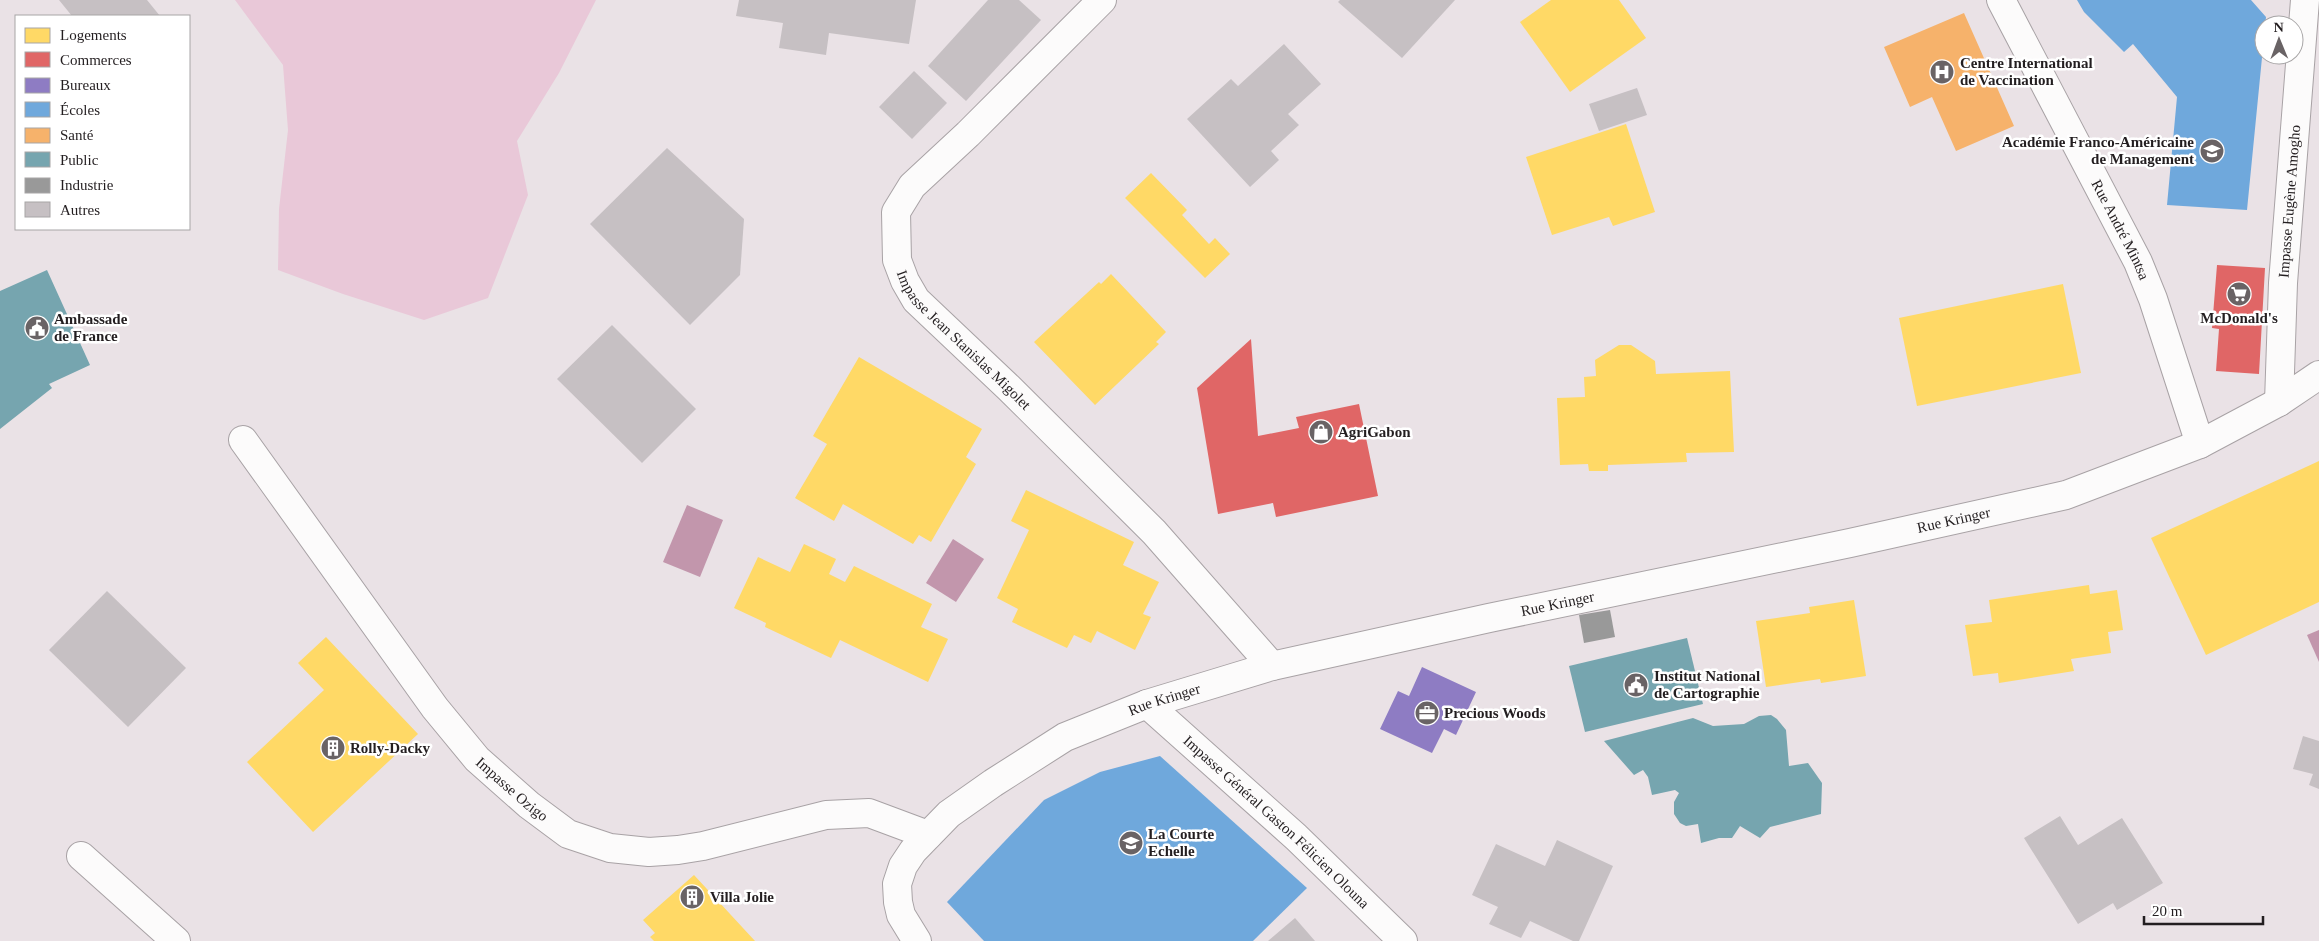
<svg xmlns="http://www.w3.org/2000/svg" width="2319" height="941" font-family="Georgia,serif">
<rect width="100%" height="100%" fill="#eae2e6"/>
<!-- green -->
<polygon fill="#e9c8d8" points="235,0 596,0 559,73 517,141 528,195 488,298 424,320 343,294 278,270 279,209 288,130 283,65"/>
<!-- water -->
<g fill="#c296ac">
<polygon points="687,505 723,520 700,577 663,562"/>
<polygon points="953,539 984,559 956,602 926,583"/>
<polygon points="2319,630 2319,662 2307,635"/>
</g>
<!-- homes -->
<g fill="#ffd966">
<polygon points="1551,0 1619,0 1646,38 1570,92 1520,22"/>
<polygon points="1626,124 1655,212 1613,226 1609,217 1552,235 1526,157"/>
<polygon points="1151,173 1187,210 1182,215 1209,244 1215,238 1230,254 1205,278 1125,198"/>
<polygon points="1111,274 1166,332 1156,342 1159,344 1095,405 1034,342 1099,282 1101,284"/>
<polygon points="2063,284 2081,373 1917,406 1899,318"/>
<polygon points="1619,345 1631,345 1655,361 1656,374 1730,371 1734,452 1686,453 1687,462 1608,465 1608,471 1589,471 1588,464 1560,465 1557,398 1585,397 1584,377 1596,376 1595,360"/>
<polygon points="859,357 982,429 966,457 976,464 931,542 919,535 913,544 843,504 834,521 795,498 827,444 813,436"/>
<polygon points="2319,461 2319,602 2206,655 2151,538"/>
<polygon points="1026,490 1134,542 1123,565 1159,582 1143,614 1151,617 1135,650 1097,631 1091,643 1074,635 1067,648 1012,622 1018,609 997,598 1029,530 1011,521"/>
<polygon points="804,544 836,559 829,574 845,582 854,566 932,604 921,627 948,639 928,682 840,640 831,658 765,627 766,623 734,608 758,557 790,572"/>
<polygon points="2089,585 2090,594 2117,590 2123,630 2108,632 2111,653 2071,659 2074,671 1999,683 1998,673 1973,676 1965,625 1992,622 1989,600"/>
<polygon points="1854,600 1866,676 1821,683 1820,679 1766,687 1756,621 1810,613 1809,607"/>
<polygon points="326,637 418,734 313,832 247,762 324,690 298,663"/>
<polygon points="694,875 755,941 654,941 650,937 655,933 643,920"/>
</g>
<!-- shops -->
<g fill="#e06666">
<polygon points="2217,265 2265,268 2259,374 2216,371 2219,329 2212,328"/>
<polygon points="1251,339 1258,436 1299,428 1296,417 1359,404 1378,496 1276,517 1273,503 1218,514 1197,388"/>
</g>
<!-- offices -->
<polygon fill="#8e7cc3" points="1422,667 1476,692 1456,735 1444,729 1432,753 1380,729 1398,691 1409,696"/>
<!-- schools -->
<g fill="#6fa8dc">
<polygon points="2077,0 2251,0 2266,17 2247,210 2167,205 2177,97 2133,44 2124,52 2084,12"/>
<polygon points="1160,756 1307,888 1253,941 984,941 947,902 1044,800 1100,772"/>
</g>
<!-- health -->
<polygon fill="#f6b26b" points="1964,13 2014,126 1956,151 1932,97 1910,107 1884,47"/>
<!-- public -->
<g fill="#76a5af">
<polygon points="47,270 90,365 49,384 52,388 0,429 0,291"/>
<polygon points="1687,638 1703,704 1585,732 1569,666"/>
<polygon points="1771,715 1777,719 1786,730 1789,766 1808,763 1822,783 1821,814 1770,827 1760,838 1740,826 1732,838 1719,838 1701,843 1698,824 1686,826 1680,823 1674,814 1674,802 1679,793 1675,790 1652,795 1648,777 1643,770 1634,775 1604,741 1693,718 1713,726 1744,724 1759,716"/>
</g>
<!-- industry -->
<polygon fill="#999" points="1610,610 1615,637 1584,643 1579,615"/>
<!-- building -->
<g fill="#c6c0c3">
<polygon points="59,0 147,0 160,16 72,16"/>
<polygon points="739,0 916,0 909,44 829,33 826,55 779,48 783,23 736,16"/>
<polygon points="988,0 1019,0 1041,20 966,101 928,66"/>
<polygon points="1340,0 1455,0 1402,58 1338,2"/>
<polygon points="1284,44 1321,84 1288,114 1299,125 1271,151 1279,160 1250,187 1187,119 1231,79 1238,86"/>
<polygon points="914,71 947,103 912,139 879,107"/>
<polygon points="1637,88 1647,115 1599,131 1589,104"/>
<polygon points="667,148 744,219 740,275 690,325 590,224"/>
<polygon points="612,325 696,409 642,463 557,379"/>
<polygon points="107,591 186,668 128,727 49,650"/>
<polygon points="2303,736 2319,741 2319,789 2309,785 2313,774 2293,769"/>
<polygon points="2060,816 2078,845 2122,818 2163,883 2117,910 2113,903 2078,924 2024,838"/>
<polygon points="1557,840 1613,866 1579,941 1573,941 1530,921 1521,938 1489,924 1498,907 1472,895 1496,844 1545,866"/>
<polygon points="1295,918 1315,941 1268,941"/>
</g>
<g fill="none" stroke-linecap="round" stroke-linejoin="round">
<defs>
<g id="minor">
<path id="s1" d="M1102 0 968 134 912 186 896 212 897 260 905 281 916 300 1009 388 1154 532 1272 666"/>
<path id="s2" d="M2001 0 2138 262 2153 299 2200 444"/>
<path id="s3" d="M2279 402 2283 283 2305 0"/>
<path id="s4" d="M243 440 435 708 477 759 529 805 568 834 610 848 649 852 678 850 703 846 826 815 869 813 928 835"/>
<path id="s5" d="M1147 704 1296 837 1403 941"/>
<polyline points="81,856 176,941"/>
<path id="s6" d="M917 941 901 915 898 902 897 884 903 866 913 851 949 814 993 783 1065 737 1147 704 1272 666 1489 618 1850 543 2066 495 2200 444 2279 402 2319 375"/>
</g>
</defs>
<!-- minor casing -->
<use href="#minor" stroke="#a8a2a5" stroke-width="30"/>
<!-- minor -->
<use href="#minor" stroke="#fcfbfb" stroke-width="28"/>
</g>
<!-- icons -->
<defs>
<symbol id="hospital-disc" viewBox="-11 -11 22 22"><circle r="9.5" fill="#696365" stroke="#fff"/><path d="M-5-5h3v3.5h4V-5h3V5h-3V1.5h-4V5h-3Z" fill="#fff"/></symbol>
<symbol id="university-disc" viewBox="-11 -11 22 22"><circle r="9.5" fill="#696365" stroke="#fff"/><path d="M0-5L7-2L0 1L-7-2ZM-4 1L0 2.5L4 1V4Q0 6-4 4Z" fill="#fff"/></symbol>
<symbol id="supermarket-disc" viewBox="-11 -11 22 22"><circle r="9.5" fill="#696365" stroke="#fff"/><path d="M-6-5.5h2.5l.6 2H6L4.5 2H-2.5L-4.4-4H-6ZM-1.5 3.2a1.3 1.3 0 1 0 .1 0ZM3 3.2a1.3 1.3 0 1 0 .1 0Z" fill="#fff"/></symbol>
<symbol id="civic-disc" viewBox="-11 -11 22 22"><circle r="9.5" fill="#696365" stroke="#fff"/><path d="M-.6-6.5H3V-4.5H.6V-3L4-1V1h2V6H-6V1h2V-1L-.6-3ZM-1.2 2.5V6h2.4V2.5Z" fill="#fff"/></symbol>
<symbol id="shop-disc" viewBox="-11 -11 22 22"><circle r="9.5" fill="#696365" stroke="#fff"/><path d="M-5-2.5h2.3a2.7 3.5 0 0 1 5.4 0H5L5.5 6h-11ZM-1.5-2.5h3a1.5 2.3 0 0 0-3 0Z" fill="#fff"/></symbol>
<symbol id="office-disc" viewBox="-11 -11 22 22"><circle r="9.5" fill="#696365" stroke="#fff"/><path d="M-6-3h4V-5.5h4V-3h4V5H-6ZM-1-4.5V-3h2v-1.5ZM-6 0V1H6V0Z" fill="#fff"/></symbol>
<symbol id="building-disc" viewBox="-11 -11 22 22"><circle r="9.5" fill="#696365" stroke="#fff"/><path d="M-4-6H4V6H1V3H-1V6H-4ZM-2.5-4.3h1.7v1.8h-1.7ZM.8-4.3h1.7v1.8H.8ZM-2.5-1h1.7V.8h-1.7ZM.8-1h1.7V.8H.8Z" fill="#fff"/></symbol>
<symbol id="school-disc" viewBox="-11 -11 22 22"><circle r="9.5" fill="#696365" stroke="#fff"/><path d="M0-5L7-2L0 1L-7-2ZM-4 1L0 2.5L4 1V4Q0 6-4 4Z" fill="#fff"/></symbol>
</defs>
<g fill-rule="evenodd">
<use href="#hospital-disc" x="1928" y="58" width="28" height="28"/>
<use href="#university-disc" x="2198" y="137" width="28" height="28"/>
<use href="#supermarket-disc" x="2225" y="280" width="28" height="28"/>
<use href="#civic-disc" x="23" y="314" width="28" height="28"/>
<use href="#shop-disc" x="1307" y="418" width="28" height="28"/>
<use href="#civic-disc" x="1622" y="671" width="28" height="28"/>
<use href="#office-disc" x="1413" y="699" width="28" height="28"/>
<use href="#building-disc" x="319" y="734" width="28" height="28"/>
<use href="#school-disc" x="1117" y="829" width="28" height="28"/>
<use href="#building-disc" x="678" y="883" width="28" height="28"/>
</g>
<g text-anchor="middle" stroke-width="5" stroke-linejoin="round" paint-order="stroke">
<!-- poi labels -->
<g font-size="15" font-weight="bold" fill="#231e20" stroke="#fff" text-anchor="start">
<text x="1960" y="68">Centre International<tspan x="1960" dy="17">de Vaccination</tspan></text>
<text x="2194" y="147" text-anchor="end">Académie Franco-Américaine<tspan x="2194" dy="17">de Management</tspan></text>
<text x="2239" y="323" text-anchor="middle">McDonald's</text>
<text x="54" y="324">Ambassade<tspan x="54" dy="17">de France</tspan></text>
<text x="1338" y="437">AgriGabon</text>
<text x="1654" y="681">Institut National<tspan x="1654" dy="17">de Cartographie</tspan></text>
<text x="1444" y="718">Precious Woods</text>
<text x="350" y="753">Rolly-Dacky</text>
<text x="1148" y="839">La Courte<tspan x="1148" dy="17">Echelle</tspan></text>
<text x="710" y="902">Villa Jolie</text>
</g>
<!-- street labels -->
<g font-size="15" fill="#231e20" stroke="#fff">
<text dy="5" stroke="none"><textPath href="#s3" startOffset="201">Impasse Eugène Amogho</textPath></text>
<text dy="5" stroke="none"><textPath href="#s2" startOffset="259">Rue André Mintsa</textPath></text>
<text dy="5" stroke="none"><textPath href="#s1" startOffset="450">Impasse Jean Stanislas Migolet</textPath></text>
<text dy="5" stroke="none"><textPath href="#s6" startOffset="1206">Rue Kringer</textPath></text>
<text dy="5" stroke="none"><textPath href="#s6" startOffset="801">Rue Kringer</textPath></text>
<text dy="5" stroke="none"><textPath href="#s6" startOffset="396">Rue Kringer</textPath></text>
<text dy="5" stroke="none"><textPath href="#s4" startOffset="442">Impasse Ozigo</textPath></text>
<text dy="5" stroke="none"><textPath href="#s5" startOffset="175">Impasse Général Gaston Félicien Olouna</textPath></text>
</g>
</g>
<!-- legend -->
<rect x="15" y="15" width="175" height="215" fill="#ffffff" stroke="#a7a5a6"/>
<rect x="25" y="28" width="25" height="15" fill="#ffd966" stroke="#a7a5a6"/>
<text x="60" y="40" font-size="15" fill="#231e20">Logements</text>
<rect x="25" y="52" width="25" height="15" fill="#e06666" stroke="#a7a5a6"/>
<text x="60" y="65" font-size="15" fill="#231e20">Commerces</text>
<rect x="25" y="78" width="25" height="15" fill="#8e7cc3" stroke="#a7a5a6"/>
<text x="60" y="90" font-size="15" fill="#231e20">Bureaux</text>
<rect x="25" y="102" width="25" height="15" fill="#6fa8dc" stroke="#a7a5a6"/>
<text x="60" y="115" font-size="15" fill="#231e20">Écoles</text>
<rect x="25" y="128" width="25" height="15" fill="#f6b26b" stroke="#a7a5a6"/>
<text x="60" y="140" font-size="15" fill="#231e20">Santé</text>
<rect x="25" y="152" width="25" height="15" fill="#76a5af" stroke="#a7a5a6"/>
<text x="60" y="165" font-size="15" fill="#231e20">Public</text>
<rect x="25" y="178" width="25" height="15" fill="#999999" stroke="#a7a5a6"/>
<text x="60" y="190" font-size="15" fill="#231e20">Industrie</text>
<rect x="25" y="202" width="25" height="15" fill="#c6c0c3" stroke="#a7a5a6"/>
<text x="60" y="215" font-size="15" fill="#231e20">Autres</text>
<!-- north arrow -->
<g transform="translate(2279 40) rotate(359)"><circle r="24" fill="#ffffff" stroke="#a7a5a6"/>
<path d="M0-4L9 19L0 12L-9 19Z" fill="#696365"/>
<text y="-8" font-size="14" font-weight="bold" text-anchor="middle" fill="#231e20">N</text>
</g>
<!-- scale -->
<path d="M2144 916v8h119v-8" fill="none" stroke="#231e20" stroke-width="2.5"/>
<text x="2152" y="916" font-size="15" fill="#231e20" stroke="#ffffff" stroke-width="4" paint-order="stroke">20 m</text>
</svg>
